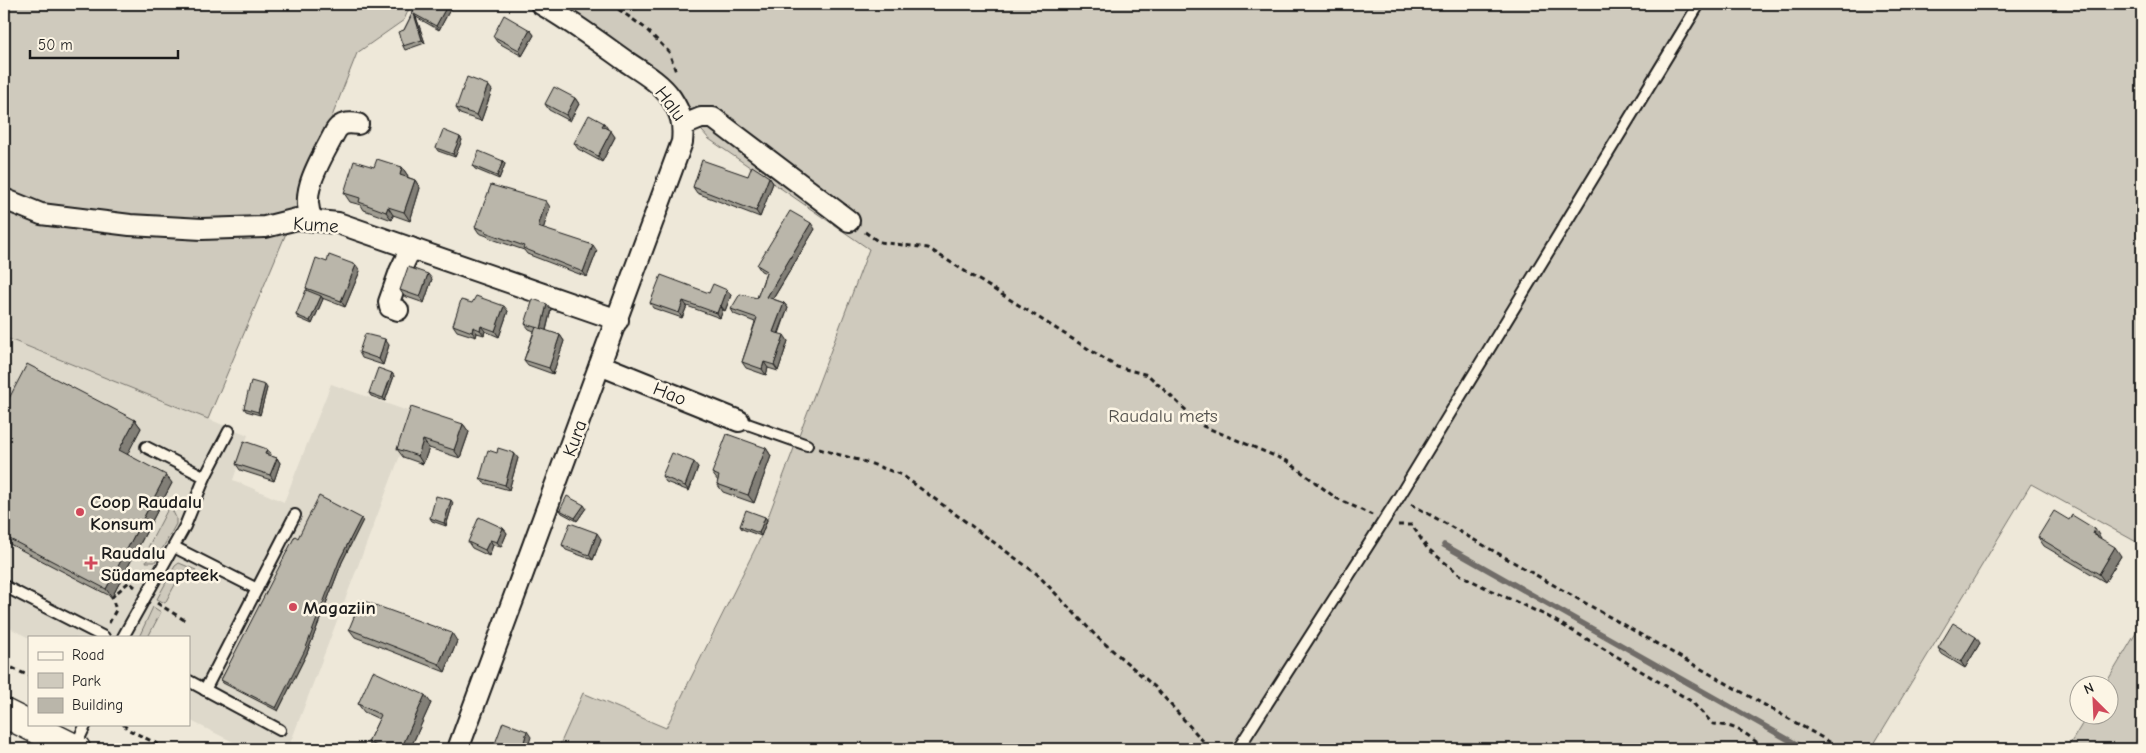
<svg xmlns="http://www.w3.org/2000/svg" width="2146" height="753" font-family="'Comic Neue',sans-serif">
<rect width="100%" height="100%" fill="#eee8d9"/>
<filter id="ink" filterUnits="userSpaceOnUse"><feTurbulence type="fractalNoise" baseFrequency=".02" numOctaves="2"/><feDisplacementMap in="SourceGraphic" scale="10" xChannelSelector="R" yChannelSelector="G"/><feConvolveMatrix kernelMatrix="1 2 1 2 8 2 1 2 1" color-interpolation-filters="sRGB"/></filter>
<g filter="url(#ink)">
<!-- built -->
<polygon fill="#ded9cb" points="4,337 248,435 233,480 284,502 331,384 416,414 288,749 247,749 189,720 189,637 29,638 4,625"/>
<!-- green -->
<g fill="#cfcabd" stroke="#76736c">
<polygon points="4,4 411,4 404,20 357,53 287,231 208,419 4,337"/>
<polygon points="554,4 2142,4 2142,545 2031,484 1871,749 558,749 583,693 666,728 759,541 869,249 709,139 689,116"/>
<polygon points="170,505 176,518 176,524 155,562 146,562 149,556 145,553"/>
<polygon points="179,563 196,570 195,577 183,570 165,603 157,599 175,566"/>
<polygon points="153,607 161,612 148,637 139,637"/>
<polygon points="2142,623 2142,749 2067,749 2087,716 2108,716 2108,686 2105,685"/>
</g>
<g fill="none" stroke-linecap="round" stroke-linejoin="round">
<!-- stream -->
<polyline stroke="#6f6c67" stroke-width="5.5" points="1444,545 1805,749"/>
<defs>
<g id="service">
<polyline points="739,421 807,445"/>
<polyline points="146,447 205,477"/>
<polyline points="174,547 257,589"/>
<polyline points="4,586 104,637"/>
<polyline points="123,637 185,526 205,477 229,431"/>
<polyline points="189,681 280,730"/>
<polyline points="205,690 295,515"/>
<polyline points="75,747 86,724"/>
<polyline points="1238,749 1399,497 1699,4"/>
</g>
<g id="minor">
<polyline points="684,125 701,118 713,118 849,221"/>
<polyline points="4,199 41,214 130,225 202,229 265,227 297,219 338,223 618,320"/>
<path d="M313 220C297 194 322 158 334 134 339 123 347 122 358 124"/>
<polyline points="398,310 390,307 389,302 400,271 411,248"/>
<polyline points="600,365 739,421"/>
<path d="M458 749 682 142C684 124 681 113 671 98 661 83 642 72 627 62 599 42 571 21 541 4"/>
</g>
<polyline id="secondary" points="4,713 76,749"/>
</defs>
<!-- service casing -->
<use href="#service" stroke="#1c1c1c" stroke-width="14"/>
<!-- minor casing -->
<use href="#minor" stroke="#1c1c1c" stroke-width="24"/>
<!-- secondary casing -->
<use href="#secondary" stroke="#1c1c1c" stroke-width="31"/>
<!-- path -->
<g stroke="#1c1c1c" stroke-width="3" stroke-dasharray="5 4" stroke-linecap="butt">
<polyline points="611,4 645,28 669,52 676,72"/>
<polyline points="865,232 879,242 928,248 1117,367 1148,375 1203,426 1287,461 1336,498 1372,515"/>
<polyline points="819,449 869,463 902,475 1037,574 1097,637 1155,687 1210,749"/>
<polyline points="1411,504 1842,749"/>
<path d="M1398 525H1412L1427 548 1459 574 1490 590 1547 616 1611 653 1691 701 1713 724C1737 725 1748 735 1765 749"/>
<polyline points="157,603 186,621"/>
<polyline points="109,623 116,610 112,597 129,582 135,587"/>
<polyline points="4,664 29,676"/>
<polyline points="123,724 129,730 168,749"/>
</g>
<!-- service -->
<use href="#service" stroke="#fcf5e5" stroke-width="10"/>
<!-- minor -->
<use href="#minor" stroke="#fcf5e5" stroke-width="20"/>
<!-- secondary -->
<use href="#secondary" stroke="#fcf5e5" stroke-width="28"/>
</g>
<!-- wall -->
<g fill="#a09d92" stroke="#1c1c1c">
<polygon points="417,4 453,4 439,30 416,17 425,43 405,50 403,46 404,30"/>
<polygon points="530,30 534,35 522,56 497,42 493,36"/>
<polygon points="492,90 481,121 460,114 456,108"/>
<polygon points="575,98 579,104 570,121 549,110 545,104"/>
<polygon points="608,129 615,137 602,162 578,149 574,143"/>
<polygon points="460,137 462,140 455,157 438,151 436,148"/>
<polygon points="503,161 505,164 499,179 475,169 473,166"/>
<polygon points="374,167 402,167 408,176 407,177 415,180 420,188 410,221 393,215 392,220 364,210 361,205 350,202 344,193"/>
<polygon points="748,176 769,177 773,183 760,217 697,193 693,187"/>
<polygon points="550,207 543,229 597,251 587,277 527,254 524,250 489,238 487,236 479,233 475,227"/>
<polygon points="815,229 773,299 784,303 788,308 779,334 788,341 778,371 768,368 766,375 746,368 742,362 755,322 734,314 731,309 757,298 766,273 761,271 757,265"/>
<polygon points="327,262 360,271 345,307 322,298 323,299 312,324 298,318 296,315 308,291 306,288"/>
<polygon points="432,279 424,303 404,296 400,290"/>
<polygon points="727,290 731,295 725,311 723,310 720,318 687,306 682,318 653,308 650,303"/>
<polygon points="472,303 508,311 499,337 485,331 484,335 477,333 476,337 457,331 453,325"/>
<polygon points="551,309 546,331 560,335 564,341 553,374 528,365 524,360 534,331 529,329 525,324"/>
<polygon points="389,345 383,365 362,358 359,352"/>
<polygon points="392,373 394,376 385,401 371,396 369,393"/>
<polygon points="267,388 260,415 246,411 244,408"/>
<polygon points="4,408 135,420 141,428 127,454 172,483 112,597 4,541"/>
<polygon points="463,424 469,432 460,458 429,448 423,464 403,457 397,449"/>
<polygon points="766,448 771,456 754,503 723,492 717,484 718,481 712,473"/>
<polygon points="271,454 270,456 277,458 280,463 274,481 240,470 236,464"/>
<polygon points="518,458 509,490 484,483 480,478"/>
<polygon points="698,467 689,491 666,482 662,476"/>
<polygon points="453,503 446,526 432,521 430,518"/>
<polygon points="586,508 577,521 562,513 560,510"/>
<polygon points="765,517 767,520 761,536 742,529 740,526"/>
<polygon points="363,520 342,562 307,653 278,711 223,683 221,680 298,538"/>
<polygon points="503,528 507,533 501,547 493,545 489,556 472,548 468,542"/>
<polygon points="2038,537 2101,538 2100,538 2121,556 2105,582 2044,546"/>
<polygon points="601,539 593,560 566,550 562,545"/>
<polygon points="349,629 457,641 445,672 355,637"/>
<polygon points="1980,643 1965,668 1942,654 1938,648"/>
<polygon points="431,703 410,749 373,749 368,742 379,719 364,712 358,704"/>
</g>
<!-- shaded-wall -->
<g fill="#827f77" stroke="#1c1c1c">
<polygon points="448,4 453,4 439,30 436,26"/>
<polygon points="414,14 416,17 425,43 422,40"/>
<polygon points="530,30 534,35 522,56 519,50"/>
<polygon points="488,85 492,90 481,121 477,115"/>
<polygon points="575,98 579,104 570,121 566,115"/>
<polygon points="604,123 608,129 606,132 602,126"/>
<polygon points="611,131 615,137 602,162 598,156"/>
<polygon points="460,137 462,140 455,157 453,154"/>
<polygon points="503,161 505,164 499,179 497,176"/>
<polygon points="402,167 408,176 406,183 400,175"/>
<polygon points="769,177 773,183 760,217 756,211"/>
<polygon points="415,180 420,188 410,221 404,212"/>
<polygon points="546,201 550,207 542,233 538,227"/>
<polygon points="388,207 393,215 392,220 386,212"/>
<polygon points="811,223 815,229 771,302 767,297"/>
<polygon points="593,245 597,251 587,277 583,272"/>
<polygon points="356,265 360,271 345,307 341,301"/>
<polygon points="428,274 432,279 424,303 420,297"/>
<polygon points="727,290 731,295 725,311 721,306"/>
<polygon points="321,296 323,299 312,324 310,321"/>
<polygon points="683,301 687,306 682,318 679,313"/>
<polygon points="784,303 788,308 777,337 773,332"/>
<polygon points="547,304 551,309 545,334 541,329"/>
<polygon points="720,305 723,310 720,318 717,313"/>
<polygon points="504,306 508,311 499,337 495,331"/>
<polygon points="481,326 485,331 484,335 480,330"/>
<polygon points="473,327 477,333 476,337 472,332"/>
<polygon points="560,335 564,341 553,374 549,368"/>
<polygon points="784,335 788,341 778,371 774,365"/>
<polygon points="385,339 389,345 383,365 379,359"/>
<polygon points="764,362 768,368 766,375 762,369"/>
<polygon points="392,373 394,376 385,401 383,398"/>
<polygon points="265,385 267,388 260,415 258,412"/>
<polygon points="135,420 141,428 125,459 119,450"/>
<polygon points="463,424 469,432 460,458 454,450"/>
<polygon points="423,440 429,448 423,464 418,456"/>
<polygon points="766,448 771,456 754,503 748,495"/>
<polygon points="267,449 271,454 269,459 265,454"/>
<polygon points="514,453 518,458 509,490 505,485"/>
<polygon points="277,458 280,463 274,481 270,475"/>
<polygon points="694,462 698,467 689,491 685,486"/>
<polygon points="166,475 172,483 112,597 106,589"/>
<polygon points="451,500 453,503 446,526 444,523"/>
<polygon points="584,505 586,508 577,521 575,518"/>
<polygon points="765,517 767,520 761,536 759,533"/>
<polygon points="361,518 363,520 342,562 307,653 278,711 276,708 340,559"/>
<polygon points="503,528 507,533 501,547 497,542"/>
<polygon points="2095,529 2101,538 2098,542 2093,534"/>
<polygon points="597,533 601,539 593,560 589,555"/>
<polygon points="490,540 493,545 489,556 485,550"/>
<polygon points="2115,547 2121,556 2105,582 2099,574"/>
<polygon points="452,633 457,641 445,672 439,664"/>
<polygon points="1976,637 1980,643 1965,668 1961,662"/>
<polygon points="425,695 431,703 410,749 401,749"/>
<polygon points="527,731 531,737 528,747 524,742"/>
</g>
<!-- building -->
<g fill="#bab6aa" stroke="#1c1c1c">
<polygon points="417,4 448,4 436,26 414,14 422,40 403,46 398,32 404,30"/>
<polygon points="504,15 530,30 519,50 493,36"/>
<polygon points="467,77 488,85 477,115 456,108"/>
<polygon points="554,87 575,98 566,115 545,104"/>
<polygon points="589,115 604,123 602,126 611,131 598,156 574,143"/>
<polygon points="443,130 460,137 453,154 436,148"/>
<polygon points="479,151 503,161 497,176 473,166"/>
<polygon points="377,159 402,167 400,175 415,180 404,212 388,207 386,212 359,202 360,198 344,193 354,161 374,167"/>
<polygon points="702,160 748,176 752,166 769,177 756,211 693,187"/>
<polygon points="491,185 546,201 538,227 593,245 583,272 523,248 524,246 485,232 486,231 475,227"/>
<polygon points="790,211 811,223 767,297 784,303 773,332 784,335 774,365 764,362 762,369 742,362 757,318 731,309 740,294 757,298 767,271 757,265"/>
<polygon points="329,255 356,265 341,301 306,288 316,258 327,262"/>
<polygon points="408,267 428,274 420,297 400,290"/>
<polygon points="661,275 709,293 713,284 727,290 721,306 720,305 717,313 683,301 679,313 650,303"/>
<polygon points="306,290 321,296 310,321 296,315"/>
<polygon points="476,296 504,306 495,331 481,326 480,330 473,327 472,332 453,325 461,300 472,303"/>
<polygon points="533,299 547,304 541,329 525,324"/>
<polygon points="536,327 560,335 549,368 524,360"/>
<polygon points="365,334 385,339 379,359 359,352"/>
<polygon points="27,364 135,420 119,450 166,475 106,589 4,536 4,408"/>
<polygon points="378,368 392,373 383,398 369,393"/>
<polygon points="251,381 265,385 258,412 244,408"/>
<polygon points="411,407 463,424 454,450 423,440 418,456 397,449"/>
<polygon points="727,434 766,448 748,495 717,484 719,476 712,473"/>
<polygon points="244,441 267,449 265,454 277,458 270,475 236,464"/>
<polygon points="498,448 514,453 505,485 480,478 488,450 497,453"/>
<polygon points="672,453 694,462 685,486 662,476"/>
<polygon points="319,496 361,518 340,559 305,650 276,708 221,680 295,536 298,538"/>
<polygon points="436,496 451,500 444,523 430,518"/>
<polygon points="567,496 584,505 575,518 560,510"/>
<polygon points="746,510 765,517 759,533 740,526"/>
<polygon points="2054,511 2069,520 2072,515 2095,529 2093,534 2115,547 2099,574 2038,537"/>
<polygon points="479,517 503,528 497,542 490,540 485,550 468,542"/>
<polygon points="570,523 597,533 589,555 562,545"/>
<polygon points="361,600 452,633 439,664 349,629"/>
<polygon points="1953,623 1976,637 1961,662 1938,648"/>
<polygon points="373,671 425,695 401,749 384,749 368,742 381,715 358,704"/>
<polygon points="503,722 527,731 524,742 533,745 531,749 493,749"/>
</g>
</g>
<!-- markers -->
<g fill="#d1495b" stroke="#fcf5e5" stroke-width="2">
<circle cx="80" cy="512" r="5"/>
<path d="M88.5 555.5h5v5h5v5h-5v5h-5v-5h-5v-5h5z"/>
<circle cx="293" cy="607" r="5"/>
</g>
<g text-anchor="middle" stroke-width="5" stroke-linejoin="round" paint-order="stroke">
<!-- street labels -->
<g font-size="19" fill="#1c1c1c" stroke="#fcf5e5">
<text transform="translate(671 103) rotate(53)" y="7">Halu</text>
<text transform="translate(316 224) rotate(4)" y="7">Kume</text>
<text transform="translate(670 393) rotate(22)" y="7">Hao</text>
<text transform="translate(574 438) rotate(-70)" y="7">Kura</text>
</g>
<!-- park labels -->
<g font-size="19" fill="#52504c" stroke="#fcf5e5">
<text x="1163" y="422">Raudalu mets</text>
</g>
<!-- poi labels -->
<g font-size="19" font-weight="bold" fill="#1c1c1c" stroke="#fcf5e5" text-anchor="start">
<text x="90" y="508">Coop Raudalu<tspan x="90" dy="22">Konsum</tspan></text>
<text x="101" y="559">Raudalu<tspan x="101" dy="22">Südameapteek</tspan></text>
<text x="303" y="614">Magaziin</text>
</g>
</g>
<!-- margin -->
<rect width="2146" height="753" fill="none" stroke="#fcf5e5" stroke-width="20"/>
<rect x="10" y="10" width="2126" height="733" fill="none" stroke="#1c1c1c" stroke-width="2" filter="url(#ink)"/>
<!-- legend -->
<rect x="28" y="636" width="162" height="90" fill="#fcf5e5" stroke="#a29e95"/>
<rect x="38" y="652" width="25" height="8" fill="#fcf5e5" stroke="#a29e95"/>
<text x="72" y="660" font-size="15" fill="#1c1c1c">Road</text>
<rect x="38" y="673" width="25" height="15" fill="#cfcabd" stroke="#a29e95"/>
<text x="72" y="686" font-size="15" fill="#1c1c1c">Park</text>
<rect x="38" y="698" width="25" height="15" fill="#bab6aa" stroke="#a29e95"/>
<text x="72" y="710" font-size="15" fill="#1c1c1c">Building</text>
<!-- north arrow -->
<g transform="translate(2094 700) rotate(336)"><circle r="24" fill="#fcf5e5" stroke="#a29e95"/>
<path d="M0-4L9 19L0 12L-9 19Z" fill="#d1495b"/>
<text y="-8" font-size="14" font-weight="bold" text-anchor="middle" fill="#1c1c1c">N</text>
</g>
<!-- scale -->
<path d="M30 50v8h148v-8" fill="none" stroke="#1c1c1c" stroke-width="2.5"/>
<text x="38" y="50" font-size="15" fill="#1c1c1c" stroke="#fcf5e5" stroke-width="4" paint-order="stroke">50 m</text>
</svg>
